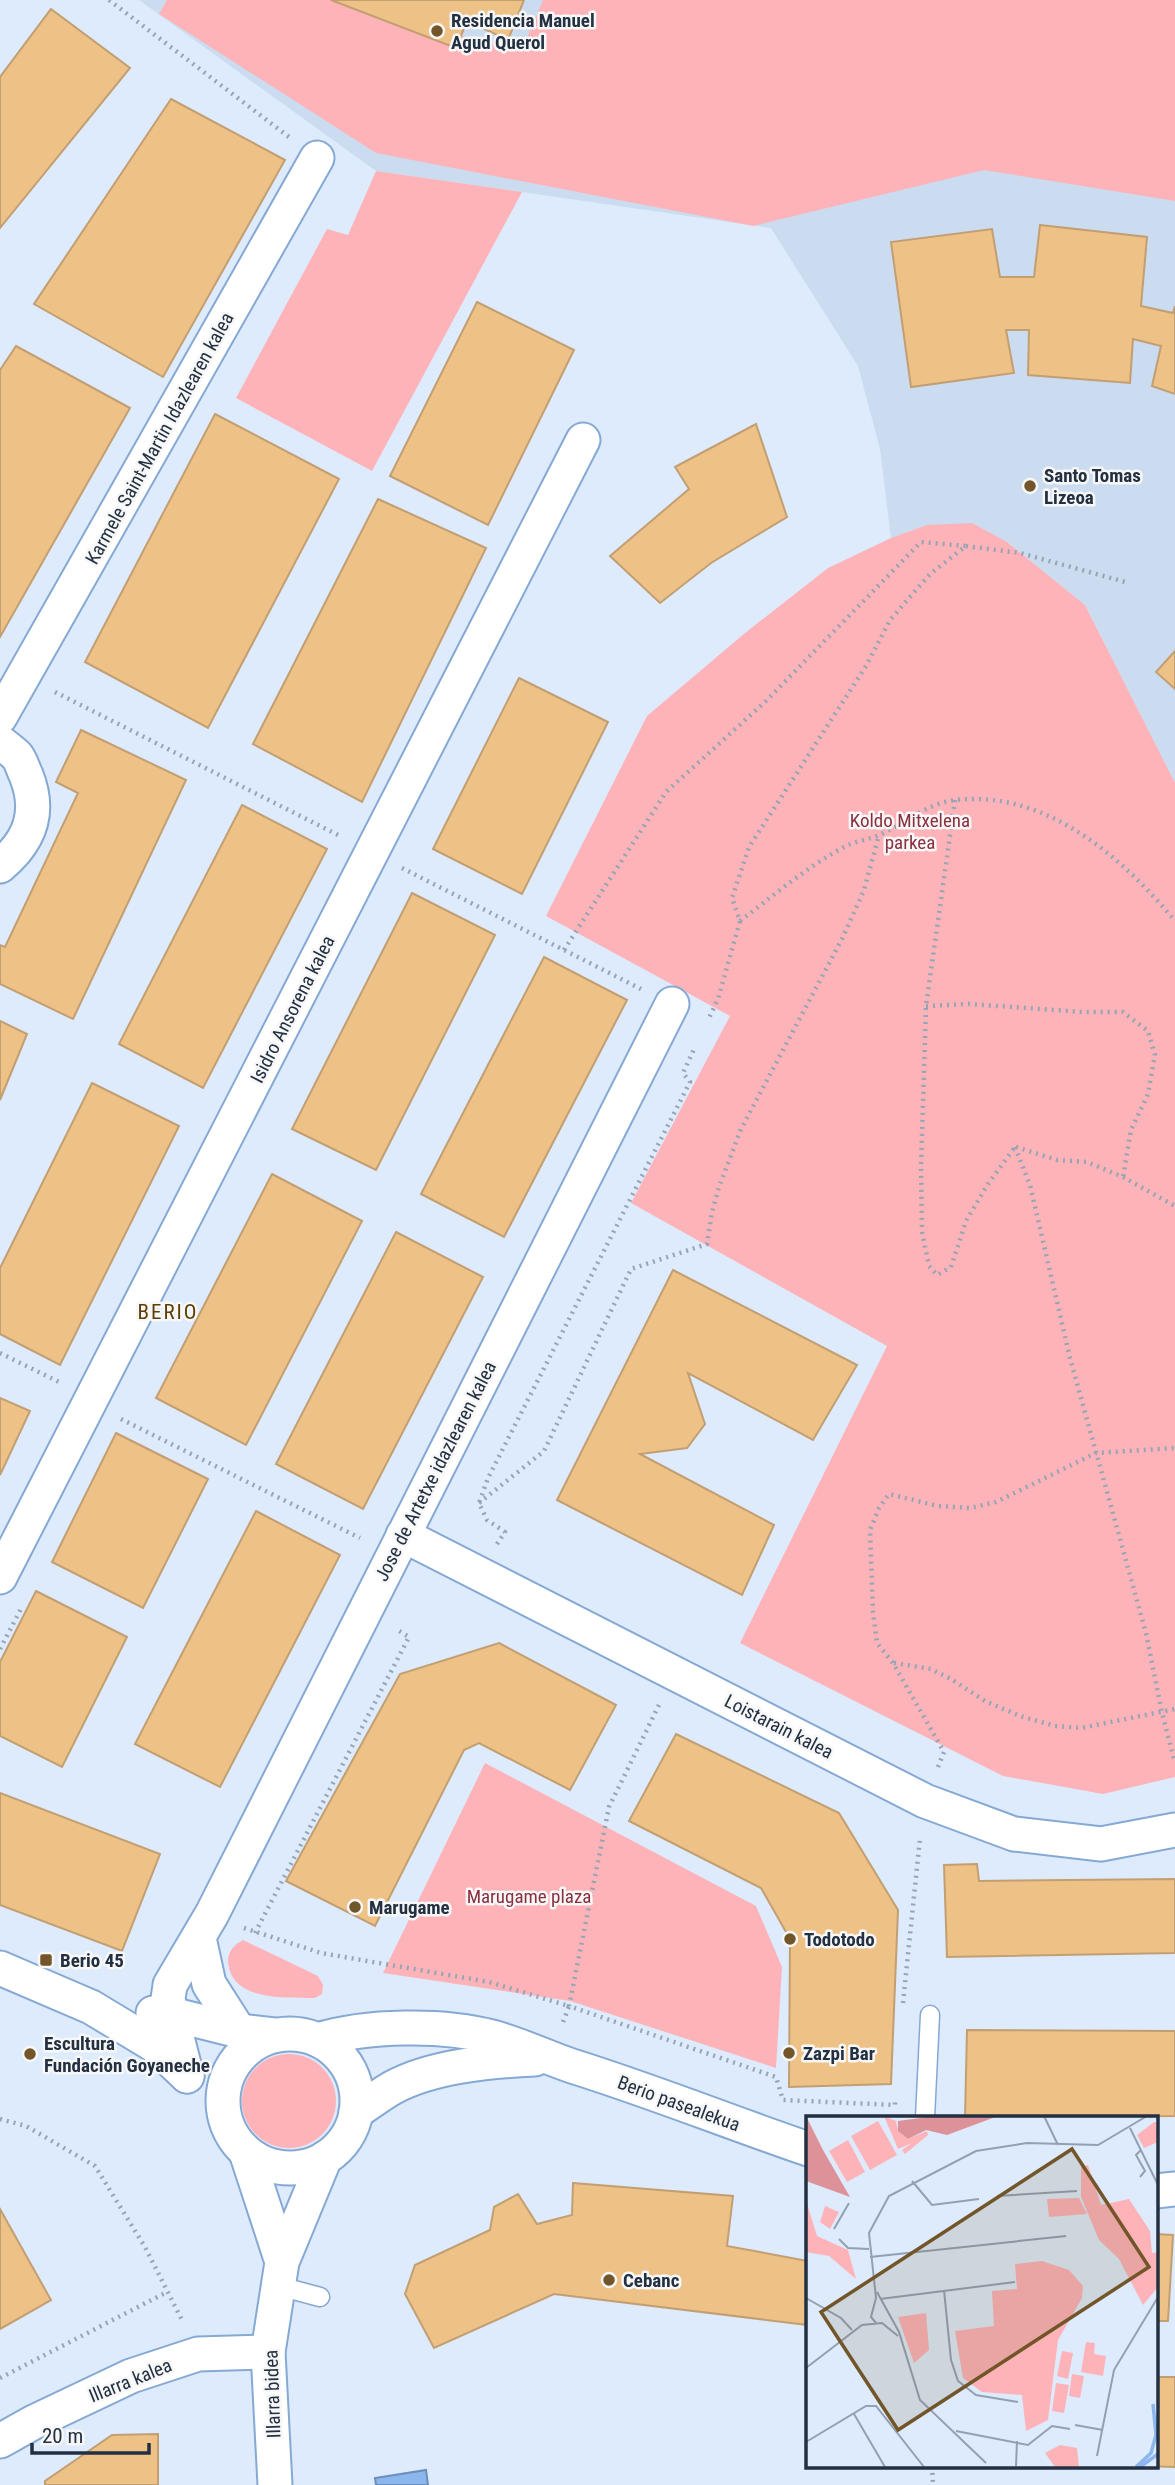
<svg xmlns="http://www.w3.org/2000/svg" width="1175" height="2485" font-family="'Roboto Condensed',sans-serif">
<rect width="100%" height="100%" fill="#ddebfd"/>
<!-- built -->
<polygon fill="#cbdcf0" points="139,0 1175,0 1175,783 1085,605 1007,542 927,525 891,538 880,449 858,366 771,228 376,171"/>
<!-- green -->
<g fill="#feb3b9">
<polygon points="167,0 333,0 521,52 543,0 1175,0 1175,201 984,170 753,226 376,153 159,14"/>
<polygon points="376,171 522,192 372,471 236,398 327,229 348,235"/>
<polygon points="972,523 1007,542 1085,605 1175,783 1175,1777 1103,1794 1003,1776 740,1643 887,1346 631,1203 730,1016 546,916 647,716 745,633 828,568 891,538 927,525"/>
<polygon points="485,1763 756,1906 782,1967 776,2068 570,2001 383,1973"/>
<path d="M243 1940 318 1976 323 1985 322 1994 315 1998C285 1997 231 2002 228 1961 228 1951 235 1944 243 1940Z"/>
<circle cx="289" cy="2101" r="47"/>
</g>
<!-- water -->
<polygon fill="#8bb7ee" stroke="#6c8eba" stroke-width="2" points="426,2470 428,2485 376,2485 375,2478"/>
<!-- building -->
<g fill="#eec186" stroke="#c29f72" stroke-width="2">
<polygon points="331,0 524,0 508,40 467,21 456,48"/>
<polygon points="51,9 130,68 0,228 0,77"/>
<polygon points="171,99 285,160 163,377 34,304"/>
<polygon points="1040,225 1147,237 1141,306 1173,313 1175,306 1175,394 1152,386 1161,346 1133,339 1130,383 1028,375 1029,330 1006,330 1014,373 911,387 891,242 992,229 1000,277 1034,277"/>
<polygon points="477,302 574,350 488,525 390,476"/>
<polygon points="16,346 130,408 0,637 0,370"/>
<polygon points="215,414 339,479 208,728 85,662"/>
<polygon points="756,424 787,517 711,563 660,603 610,556 689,489 675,467"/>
<polygon points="378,499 486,548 362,802 253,744"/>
<polygon points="1175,651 1175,689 1156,672"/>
<polygon points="519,678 608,722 522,894 433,849"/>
<polygon points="81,730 186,780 73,1019 0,984 0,945 5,947 78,793 56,782"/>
<polygon points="242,805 327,849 203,1088 119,1044"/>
<polygon points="412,893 495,935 376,1170 292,1129"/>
<polygon points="544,957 627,1000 504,1237 421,1194"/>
<polygon points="0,1021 27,1034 0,1100"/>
<polygon points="92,1083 179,1126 60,1365 0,1334 0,1268"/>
<polygon points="272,1174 362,1221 246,1445 156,1398"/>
<polygon points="396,1232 483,1277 363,1509 276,1464"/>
<polygon points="673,1270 857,1365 813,1440 688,1373 705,1424 687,1448 640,1454 774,1525 742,1595 557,1500"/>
<polygon points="0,1398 30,1411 0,1475"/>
<polygon points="116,1433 208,1479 143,1608 52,1562"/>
<polygon points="256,1511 340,1555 220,1787 135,1744"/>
<polygon points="36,1591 127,1637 62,1767 0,1736 0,1662"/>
<polygon points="499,1643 616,1705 570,1790 479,1743 464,1750 375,1926 286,1881 400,1674"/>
<polygon points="676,1734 839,1813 898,1910 891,2084 789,2087 790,1939 761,1888 629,1821"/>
<polygon points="0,1793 160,1854 122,1951 0,1905"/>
<polygon points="977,1864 979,1881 1175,1879 1175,1953 947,1957 944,1865"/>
<polygon points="967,2030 1175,2031 1175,2116 965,2118"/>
<polygon points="573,2183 733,2196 727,2246 808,2261 808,2325 554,2294 434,2348 405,2294 415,2265 490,2230 494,2207 518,2194 537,2224 572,2215"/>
<polygon points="0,2209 51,2300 0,2329"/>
<polygon points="1156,2234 1173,2235 1168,2321 1156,2321"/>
<polygon points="1156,2377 1175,2377 1175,2467 1143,2466 1156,2466"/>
<polygon points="158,2434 158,2485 45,2485 45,2481 112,2435"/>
</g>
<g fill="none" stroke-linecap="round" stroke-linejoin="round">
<defs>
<g id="lane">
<polyline points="925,2118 930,2015"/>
<polyline points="279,2286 320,2297"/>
</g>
<g id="street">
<polyline points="0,717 317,158"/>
<path d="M0 742C5 746 12 751 17 756 21 761 23 769 26 775 41 812 30 841 0 866"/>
<polyline points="403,1535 925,1801 1014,1834 1101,1844 1175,1830"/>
<polyline points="0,1577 583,440"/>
<polyline points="199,1938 209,1984 239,2031"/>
<polyline points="0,1968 91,2007 154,2045 187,2076"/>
<polyline points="153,2013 171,2014 239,2031 274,2035"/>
<circle cx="290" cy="2101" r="67"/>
<path d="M318 2040C366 2025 443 2024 492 2037 519 2044 545 2057 572 2066 652 2091 729 2122 808 2149"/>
<polyline points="187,2076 171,2014 168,1999 170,1985 212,1914 672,1004"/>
<path d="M356 2112C368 2104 380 2095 392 2088 432 2066 491 2061 535 2059"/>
<polyline points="246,2152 282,2262"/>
<polyline points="1156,2191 1175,2189"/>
<polyline points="0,2441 34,2422 131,2376 198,2354 268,2352"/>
<polyline points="275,2485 268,2352 282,2262 325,2158"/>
</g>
</defs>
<!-- lane casing -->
<use href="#lane" stroke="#86a9d3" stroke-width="21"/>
<!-- street casing -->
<use href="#street" stroke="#86a9d3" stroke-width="37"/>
<!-- path -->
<g stroke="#96a4b5" stroke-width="4.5" stroke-dasharray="2 5" stroke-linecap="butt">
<polyline points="109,0 289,137"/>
<polyline points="966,546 1020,553 1129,583"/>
<polyline points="55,692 340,836"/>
<polyline points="955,800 926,1006 921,1167 922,1232 929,1266 937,1275 951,1267 966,1221 988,1184 1015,1147"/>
<polyline points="402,868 641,989"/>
<path d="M740 921C774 895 807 867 844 847 855 841 868 840 879 835 905 824 927 803 956 800 1046 790 1122 857 1175 921"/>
<polyline points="564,950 666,792 766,701 921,542 966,546 930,574 890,620 866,666 749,847 732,898 740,921 718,999 709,1018"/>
<polyline points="926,1006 969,1004 1083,1012 1123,1012 1148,1031 1155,1055 1148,1094 1131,1130 1123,1177"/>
<polyline points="1015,1147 1030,1185 1070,1358 1146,1633 1162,1713 1175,1763"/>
<polyline points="1016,1147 1057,1160 1087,1162 1123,1177 1175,1206"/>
<polyline points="0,1353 59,1382"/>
<polyline points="121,1419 360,1538"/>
<polyline points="479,1503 544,1451 631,1269 707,1244 712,1212 719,1187 741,1129 842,939 864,890 879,835"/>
<polyline points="497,1544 505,1532 487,1520 479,1503 488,1478 690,1082 683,1073 695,1047"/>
<polyline points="0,1649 22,1607"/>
<polyline points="894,1663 931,1669 951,1679 985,1701 1020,1716 1055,1726 1081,1728 1175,1709"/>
<polyline points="659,1705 609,1807 569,2006 776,2077 783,2100 895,2105 895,2102"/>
<polyline points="938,1767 944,1752 893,1663 877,1643 873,1612 870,1530 879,1508 889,1494 938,1506 970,1508 996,1502 1096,1453 1175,1448"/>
<polyline points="244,1928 321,1953 489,1982 569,2006 562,2025"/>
<polyline points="255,1933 409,1637 396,1629"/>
<polyline points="903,2003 920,1838"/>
<polyline points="0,2119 26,2126 95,2166 145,2247 183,2322"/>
<polyline points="0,2378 167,2292"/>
<polyline points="932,2466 933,2485"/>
</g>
<!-- lane -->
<use href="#lane" stroke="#fff" stroke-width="18"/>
<!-- street -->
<use href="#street" stroke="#fff" stroke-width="33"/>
</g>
<!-- markers -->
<g fill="#73552a" stroke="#f7f7f7" stroke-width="2.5">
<circle cx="437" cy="31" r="7"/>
<circle cx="1030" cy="486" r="7"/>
<circle cx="355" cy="1907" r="7"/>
<circle cx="790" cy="1939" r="7"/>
<rect x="39" y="1953" width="14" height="14" rx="3.5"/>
<circle cx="789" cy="2053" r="7"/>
<circle cx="30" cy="2054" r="7"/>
<circle cx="609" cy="2280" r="7"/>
</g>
<g text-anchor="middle" stroke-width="5" stroke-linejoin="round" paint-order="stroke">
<!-- poi labels -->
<g font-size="19" font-weight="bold" fill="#223041" stroke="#f7f7f7" text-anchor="start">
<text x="451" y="27">Residencia Manuel<tspan x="451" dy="22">Agud Querol</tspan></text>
<text x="1044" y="482">Santo Tomas<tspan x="1044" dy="22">Lizeoa</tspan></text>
<text x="369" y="1914">Marugame</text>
<text x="804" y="1946">Todotodo</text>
<text x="60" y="1967">Berio 45</text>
<text x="44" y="2050">Escultura<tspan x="44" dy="22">Fundación Goyaneche</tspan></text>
<text x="803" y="2060">Zazpi Bar</text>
<text x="623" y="2287">Cebanc</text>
</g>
<!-- street labels -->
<g font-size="19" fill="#223041" stroke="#f7f7f7">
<text transform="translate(159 438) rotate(-61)" y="7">Karmele Saint-Martin Idazlearen kalea</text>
<text transform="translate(292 1009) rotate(-63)" y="7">Isidro Ansorena kalea</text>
<text transform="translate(435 1471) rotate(-63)" y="7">Jose de Artetxe idazlearen kalea</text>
<text transform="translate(779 1726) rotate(27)" y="7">Loistarain kalea</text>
<text transform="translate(679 2103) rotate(20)" y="7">Berio pasealekua</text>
<text transform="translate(130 2380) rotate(-22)" y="7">Illarra kalea</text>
<text transform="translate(272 2394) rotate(-92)" y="7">Illarra bidea</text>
</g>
<!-- park labels -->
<g font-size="19" fill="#89303e" stroke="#f7f7f7">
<text x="910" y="827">Koldo Mitxelena<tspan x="910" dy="22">parkea</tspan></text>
<text x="529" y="1903">Marugame plaza</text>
</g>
<!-- neighbourhood labels -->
<g font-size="21" letter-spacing="2" fill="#5e3d04" stroke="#f7f7f7">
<text x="168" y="1319">BERIO</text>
</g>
</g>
<!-- overview -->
<g transform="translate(806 2116)">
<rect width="352" height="352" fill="#ddebfd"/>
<path d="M78 0 90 5 92 15 102 23 121 15 122 19 99 38 96 34 106 27 92 33ZM72 5 91 39 64 54 45 20ZM348 6 352 7V26L338 32 331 19ZM42 24 59 56 41 66 23 35ZM282 49 295 89 323 83 344 115 346 137 352 136V171L337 189 313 143 293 124 275 81V50ZM273 82 281 98 243 101 241 83ZM0 84 11 120 42 134 50 163 23 140 0 136ZM19 90 33 96 24 113 14 106ZM236 145 263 154 277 170 276 182 252 224 242 304 220 315 216 279 176 276 157 262 149 215 188 210 186 175 211 173 209 148ZM120 197 123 234 108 247 92 201ZM280 226 289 227 288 238 300 240 297 260 275 256ZM256 235 267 237 262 263 251 260ZM266 258 278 260 274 282 263 280ZM250 267 263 269 258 297 246 295ZM254 329 271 332 273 351H249L239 337Z" fill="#feb3b9"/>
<path d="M0 0 17 34 44 81 0 65ZM129 0H192L141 19 120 14 102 23 92 15V5Z" fill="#dd9299"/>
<path fill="none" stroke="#8bb7ee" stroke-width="3.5" d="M330 351 345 337 350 319 347 288M334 351 352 338"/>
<path fill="none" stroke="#92a0b2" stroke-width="2" d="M238 0 252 29M324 12 352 69M334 61 339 55 330 39 335 34M106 65 126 89 173 83M191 80 271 75M28 113 43 87M33 123 42 132 63 133M64 141 260 120M138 174 145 244 152 265 170 279 212 286M71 176 93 216 114 284 180 347M0 182 35 202 46 214M74 183 209 166M70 207 65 201 70 182 63 117 83 80 170 35 221 27 292 29 341 0M0 252 56 209 76 207 92 220M48 298 79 351M269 309 297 314M150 315 222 329 246 310 264 313M0 326 60 290H70L118 351M291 340 308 254 352 181M210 350 211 325"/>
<path fill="#73552a" fill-opacity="0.15" stroke="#73552a" stroke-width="3.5" d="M266 33 343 151 92 314 15 196Z"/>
<rect width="352" height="352" fill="none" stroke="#223041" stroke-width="3.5"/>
</g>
<!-- scale -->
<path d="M32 2443v10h117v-10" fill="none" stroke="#223041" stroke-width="3.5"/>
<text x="42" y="2443" font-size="21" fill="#223041" stroke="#f7f7f7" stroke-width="5" paint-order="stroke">20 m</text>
</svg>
